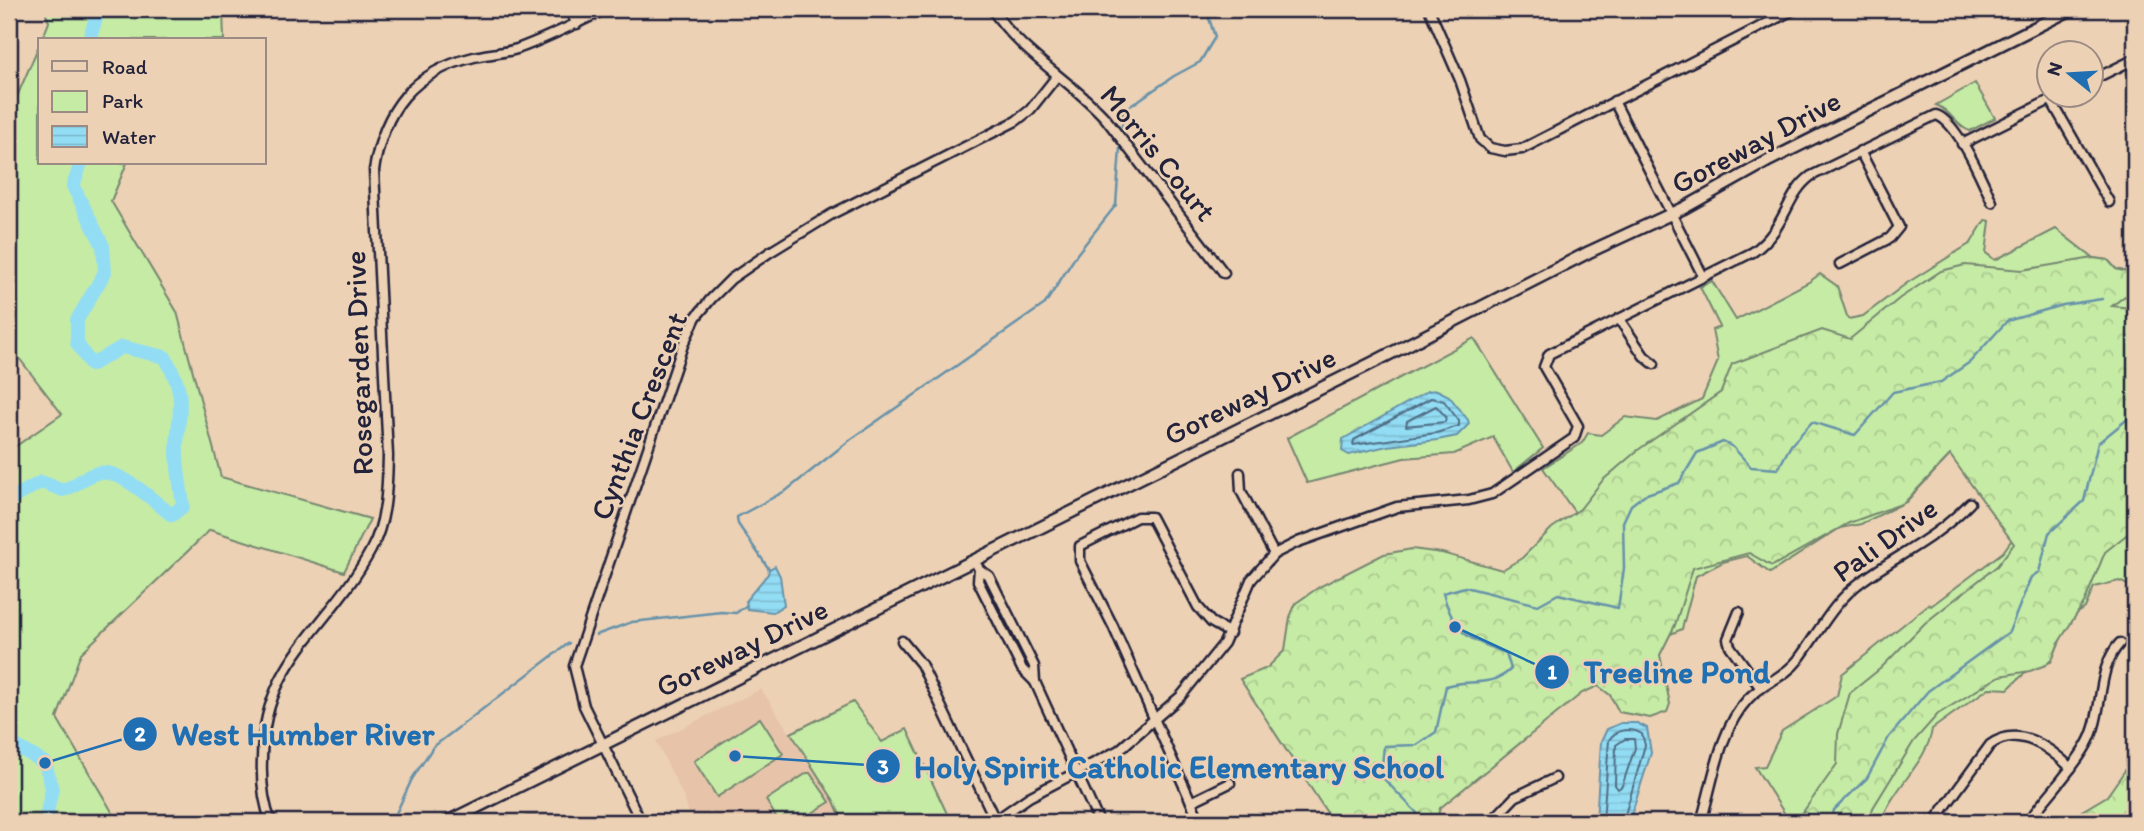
<svg xmlns="http://www.w3.org/2000/svg" width="2144" height="831" font-family="Itim,sans-serif">
<defs>
<pattern id="forest-crowns" width="20" height="18" patternUnits="userSpaceOnUse" patternTransform="scale(1.75)"><rect width="20" height="18" fill="#c6eba5"/><path d="M2 6a3 3 0 1 1 6 0M12 15a3 3 0 1 1 6 0" fill="none" stroke="#aac98f"/></pattern>
<pattern id="water-rules" width="6" height="5" patternUnits="userSpaceOnUse" patternTransform="scale(1.75)"><rect width="6" height="5" fill="#93ddf4"/><path d="M0 2.5h6" fill="none" stroke="#7ebdd2"/></pattern>
</defs>
<rect width="100%" height="100%" fill="#edd1b4"/>
<filter id="ink" filterUnits="userSpaceOnUse"><feTurbulence type="fractalNoise" baseFrequency=".0143" numOctaves="2"/><feDisplacementMap in="SourceGraphic" scale="14" xChannelSelector="R" yChannelSelector="G"/><feConvolveMatrix kernelMatrix="1 2 1 2 8 2 1 2 1" color-interpolation-filters="sRGB"/></filter>
<g filter="url(#ink)">
<!-- built -->
<polygon fill="#e6c3a9" points="761,689 834,801 843,822 692,822 683,795 656,741"/>
<!-- green -->
<g fill="#c6eba5" stroke="#748670" stroke-width="2">
<polygon points="44,9 223,9 224,40 42,40 49,22"/>
<polygon points="40,43 40,163 127,163 111,201 177,312 221,477 370,519 344,572 210,530 81,653 57,718 118,822 9,822 9,451 62,414 9,345 9,115"/>
<path d="M1975 83 1995 118 1970 131C1956 127 1951 110 1936 105Z"/>
<path d="M1985 220 1990 221 1986 253 1995 260 2056 229 2093 258 2108 260 2116 269 2135 274V588L2119 581 2094 587 2085 608 2069 619 2051 662 2029 669 2008 689 1989 688 1932 729C1928 762 1892 788 1881 822H1790L1755 767 1765 766 1782 731 1837 696 1842 674 1929 604 1931 606 2003 552 2013 538 1954 451 1906 502 1861 524 1840 528 1770 573 1747 556 1723 562 1696 576 1682 629 1664 637 1543 468 1582 443 1588 433 1601 435 1625 417 1657 421 1702 399 1718 361 1712 330 1720 327 1700 287 1712 281 1736 320 1809 282 1820 274 1837 286 1848 319 1863 316 1907 283 1971 243Z"/>
<polygon points="1474,338 1543,448 1513,472 1493,437 1454,454 1404,458 1307,483 1287,438"/>
<polygon points="853,702 882,742 907,729 951,822 843,822 834,801 791,733"/>
<polygon points="760,718 783,754 717,797 694,761"/>
<polygon points="807,773 810,773 830,802 797,822 779,822 766,800"/>
</g>
<!-- forest -->
<g fill="url(#forest-crowns)" stroke="#748670" stroke-width="2">
<polygon points="2093,258 2108,260 2116,269 2135,274 2135,303 2125,296 2112,306 2131,308 2135,323 2135,528 2105,552 2085,601 2059,642 2053,658 2046,665 2030,671 2000,676 1938,714 1914,741 1873,808 1869,822 1796,822 1837,764 1838,734 1850,693 1881,668 1925,623 1997,566 2014,544 1950,455 1904,503 1849,523 1772,566 1749,553 1693,568 1675,625 1660,655 1670,704 1667,712 1650,718 1619,712 1610,695 1598,686 1582,693 1440,808 1436,822 1333,822 1240,679 1267,668 1285,650 1290,617 1296,603 1319,587 1384,554 1412,549 1442,553 1502,570 1522,558 1552,528 1580,509 1603,480 1638,450 1721,392 1732,364 1822,330 1850,339 1900,298 1941,271 1965,265 2022,270"/>
<polygon points="2135,756 2135,822 2073,822 2077,814 2107,796"/>
</g>
<!-- water -->
<g fill="url(#water-rules)" stroke="#6692aa" stroke-width="2">
<polygon points="1437,390 1449,396 1468,420 1469,424 1457,436 1437,440 1387,446 1349,455 1342,451 1343,439 1428,391"/>
<polygon points="775,566 780,576 784,605 773,612 747,609 746,600 768,574 769,569"/>
<polygon points="1621,723 1637,723 1647,728 1651,753 1629,822 1596,822 1601,742 1607,729"/>
</g>
<g fill="none" stroke-linecap="round" stroke-linejoin="round">
<!-- shore -->
<g stroke="#4f6d85" stroke-width="2">
<polygon points="1431,398 1444,401 1459,421 1459,426 1436,433 1353,445 1354,440"/>
<polygon points="1436,406 1446,417 1445,422 1406,426 1407,421"/>
<polygon points="1625,739 1634,739 1635,748 1622,786 1618,789 1615,785 1616,745"/>
<path d="M1603 822 1609 740C1616 729 1631 727 1642 734L1645 745 1623 822"/>
</g>
<!-- stream -->
<g stroke="#6692aa" stroke-width="2.5">
<polyline points="1122,126 1123,111 1174,76 1200,62 1215,37 1206,9"/>
<polyline points="769,569 738,524 737,517 787,490 850,440 1045,304 1077,254 1116,205 1120,148"/>
<polyline points="596,635 632,622 721,612 736,613 747,605"/>
<polyline points="392,822 412,779 433,747 569,643"/>
<path d="M1415 822 1417 813 1381 776 1384 746 1417 745 1436 732 1446 686C1469 679 1492 688 1511 669L1506 653C1468 639 1454 634 1443 593L1465 587 1538 605 1558 594 1618 608 1624 568 1623 522 1631 505 1644 495 1679 483 1697 453 1723 442 1733 447 1751 467 1778 469 1791 445 1812 422 1855 435 1893 392 1941 382 1970 362 2007 321 2063 305 2102 299"/>
<polyline points="1831,822 1834,810 1867,778 1889,737 1928,691 2009,632 2031,577 2039,572 2049,533 2084,501 2098,443 2135,413"/>
</g>
<!-- river -->
<g stroke="#93ddf4" stroke-width="14">
<polyline points="89,40 99,9"/>
<path d="M9 500 41 482 63 490C75 487 84 476 97 473 121 468 153 501 172 515L183 506C181 487 176 466 177 446 179 405 187 396 165 357L122 347 91 365 77 343V320L105 272 103 246 73 186 81 163"/>
<polyline points="9,742 45,763 52,788 47,813 52,822"/>
</g>
<defs>
<g id="minor">
<polyline points="569,9 577,24"/>
<path d="M992 9C1021 54 1071 80 1106 119L1224 273"/>
<polyline points="1429,9 1460,80 1480,139 1490,148 1505,151 1522,149 1795,9"/>
<polyline points="2092,80 2135,59"/>
<polyline points="2051,100 2109,202"/>
<polyline points="1614,101 1703,276"/>
<polyline points="1962,144 2062,94"/>
<polyline points="1840,264 1890,238 1899,227 1860,151"/>
<polyline points="1619,319 1644,356 1654,364"/>
<polyline points="1240,473 1241,491 1274,554"/>
<polyline points="974,560 979,569 989,576 1034,666 1035,682 1099,822"/>
<polyline points="979,569 978,581 1022,669 1035,682"/>
<polyline points="1739,612 1728,639 1730,646 1760,687"/>
<polyline points="902,641 921,664 996,822"/>
<polyline points="1191,802 1230,783"/>
<path d="M271 822C263 802 261 782 262 759 263 659 329 629 371 550 387 520 387 488 388 456L374 170C384 109 413 72 474 57 488 54 503 53 517 49 547 38 577 23 606 9"/>
<polyline points="527,822 536,822"/>
<polyline points="641,822 584,706 574,666 683,345 696,317 711,299 731,279 770,252 832,214 1016,121 1030,110 1057,76"/>
<path d="M993 822 1029 797 1119 750 1181 696 1224 643 1251 580 1274 554 1298 542 1397 507 1469 500 1492 494 1574 438 1578 426 1544 367 1549 354 1753 252C1787 228 1785 195 1811 176L1936 115C1957 121 1983 181 1992 202"/>
<polyline points="1200,822 1113,626 1080,561 1080,546 1137,517 1151,517 1198,607 1211,622 1230,633"/>
<polyline points="1491,822 1515,797 1555,778"/>
<path d="M1701 822C1713 783 1719 730 1748 699 1763 683 1785 677 1798 660 1819 632 1833 602 1862 581 1902 552 1933 541 1970 503"/>
<path d="M1934 822 1990 745C2018 724 2049 747 2071 768"/>
<path d="M2028 822C2046 796 2071 773 2087 744 2105 712 2095 670 2120 643"/>
</g>
<polyline id="tertiary" points="447,822 1372,363 1589,252 1684,208 1770,160 2072,9"/>
</defs>
<!-- minor casing -->
<use href="#minor" stroke="#22223b" stroke-width="13"/>
<!-- tertiary casing -->
<use href="#tertiary" stroke="#22223b" stroke-width="15"/>
<!-- minor -->
<use href="#minor" stroke="#edd1b4" stroke-width="8"/>
<!-- tertiary -->
<use href="#tertiary" stroke="#edd1b4" stroke-width="10"/>
</g>
</g>
<g text-anchor="middle" stroke-width="5" stroke-linejoin="round" paint-order="stroke">
<!-- street labels -->
<g font-size="30" fill="#22223b" stroke="#edd1b4">
<text transform="translate(1756 142) rotate(-28)" y="10">Goreway Drive</text>
<text transform="translate(1158 153) rotate(51)" y="10">Morris Court</text>
<text transform="translate(359 363) rotate(-92)" y="10">Rosegarden Drive</text>
<text transform="translate(1250 396) rotate(-26)" y="10">Goreway Drive</text>
<text transform="translate(639 416) rotate(-69)" y="10">Cynthia Crescent</text>
<text transform="translate(1885 540) rotate(-36)" y="10">Pali Drive</text>
<text transform="translate(742 648) rotate(-26)" y="10">Goreway Drive</text>
</g>
</g>
<!-- callouts -->
<path fill="none" stroke="#1f6fb2" stroke-width="2.5" d="M1455 627L1552 672M45 763L140 734M735 756L883 766"/>
<g fill="#1f6fb2" stroke="#edd1b4" stroke-width="2.5">
<circle cx="1455" cy="627" r="7"/>
<circle cx="45" cy="763" r="7"/>
<circle cx="735" cy="756" r="7"/>
<circle cx="1552" cy="672" r="18"/>
<circle cx="140" cy="734" r="18"/>
<circle cx="883" cy="766" r="18"/>
</g>
<g font-size="21" text-anchor="middle" font-weight="bold" fill="#fff">
<text x="1552" y="679">1</text>
<text x="140" y="741">2</text>
<text x="883" y="774">3</text>
</g>
<g font-size="32" text-anchor="middle" font-weight="bold" fill="#1f6fb2" stroke="#edd1b4" stroke-width="5" stroke-linejoin="round" paint-order="stroke">
<text x="1677" y="683">Treeline Pond</text>
<text x="303" y="745">West Humber River</text>
<text x="1179" y="778">Holy Spirit Catholic Elementary School</text>
</g>
<!-- margin -->
<rect width="2144" height="831" fill="none" stroke="#edd1b4" stroke-width="35"/>
<rect x="18" y="18" width="2109" height="796" fill="none" stroke="#22223b" stroke-width="2.5" filter="url(#ink)"/>
<!-- legend -->
<rect x="38" y="38" width="228" height="126" fill="#edd1b4" stroke="#9c8b84" stroke-width="2"/>
<rect x="52" y="61" width="35" height="10" fill="#edd1b4" stroke="#9c8b84" stroke-width="2"/>
<text x="102" y="74" font-size="21" fill="#22223b">Road</text>
<rect x="52" y="91" width="35" height="21" fill="#c6eba5" stroke="#9c8b84" stroke-width="2"/>
<text x="102" y="108" font-size="21" fill="#22223b">Park</text>
<rect x="52" y="126" width="35" height="21" fill="url(#water-rules)" stroke="#9c8b84" stroke-width="2"/>
<text x="102" y="144" font-size="21" fill="#22223b">Water</text>
<!-- north arrow -->
<g transform="translate(2070 74) rotate(288)"><circle r="33" fill="#edd1b4" stroke="#9c8b84" stroke-width="2"/>
<path d="M0-5L12 26L0 18L-12 26Z" fill="#1f6fb2"/>
<text y="-10" font-size="19" font-weight="bold" text-anchor="middle" fill="#22223b">N</text>
</g>
</svg>
